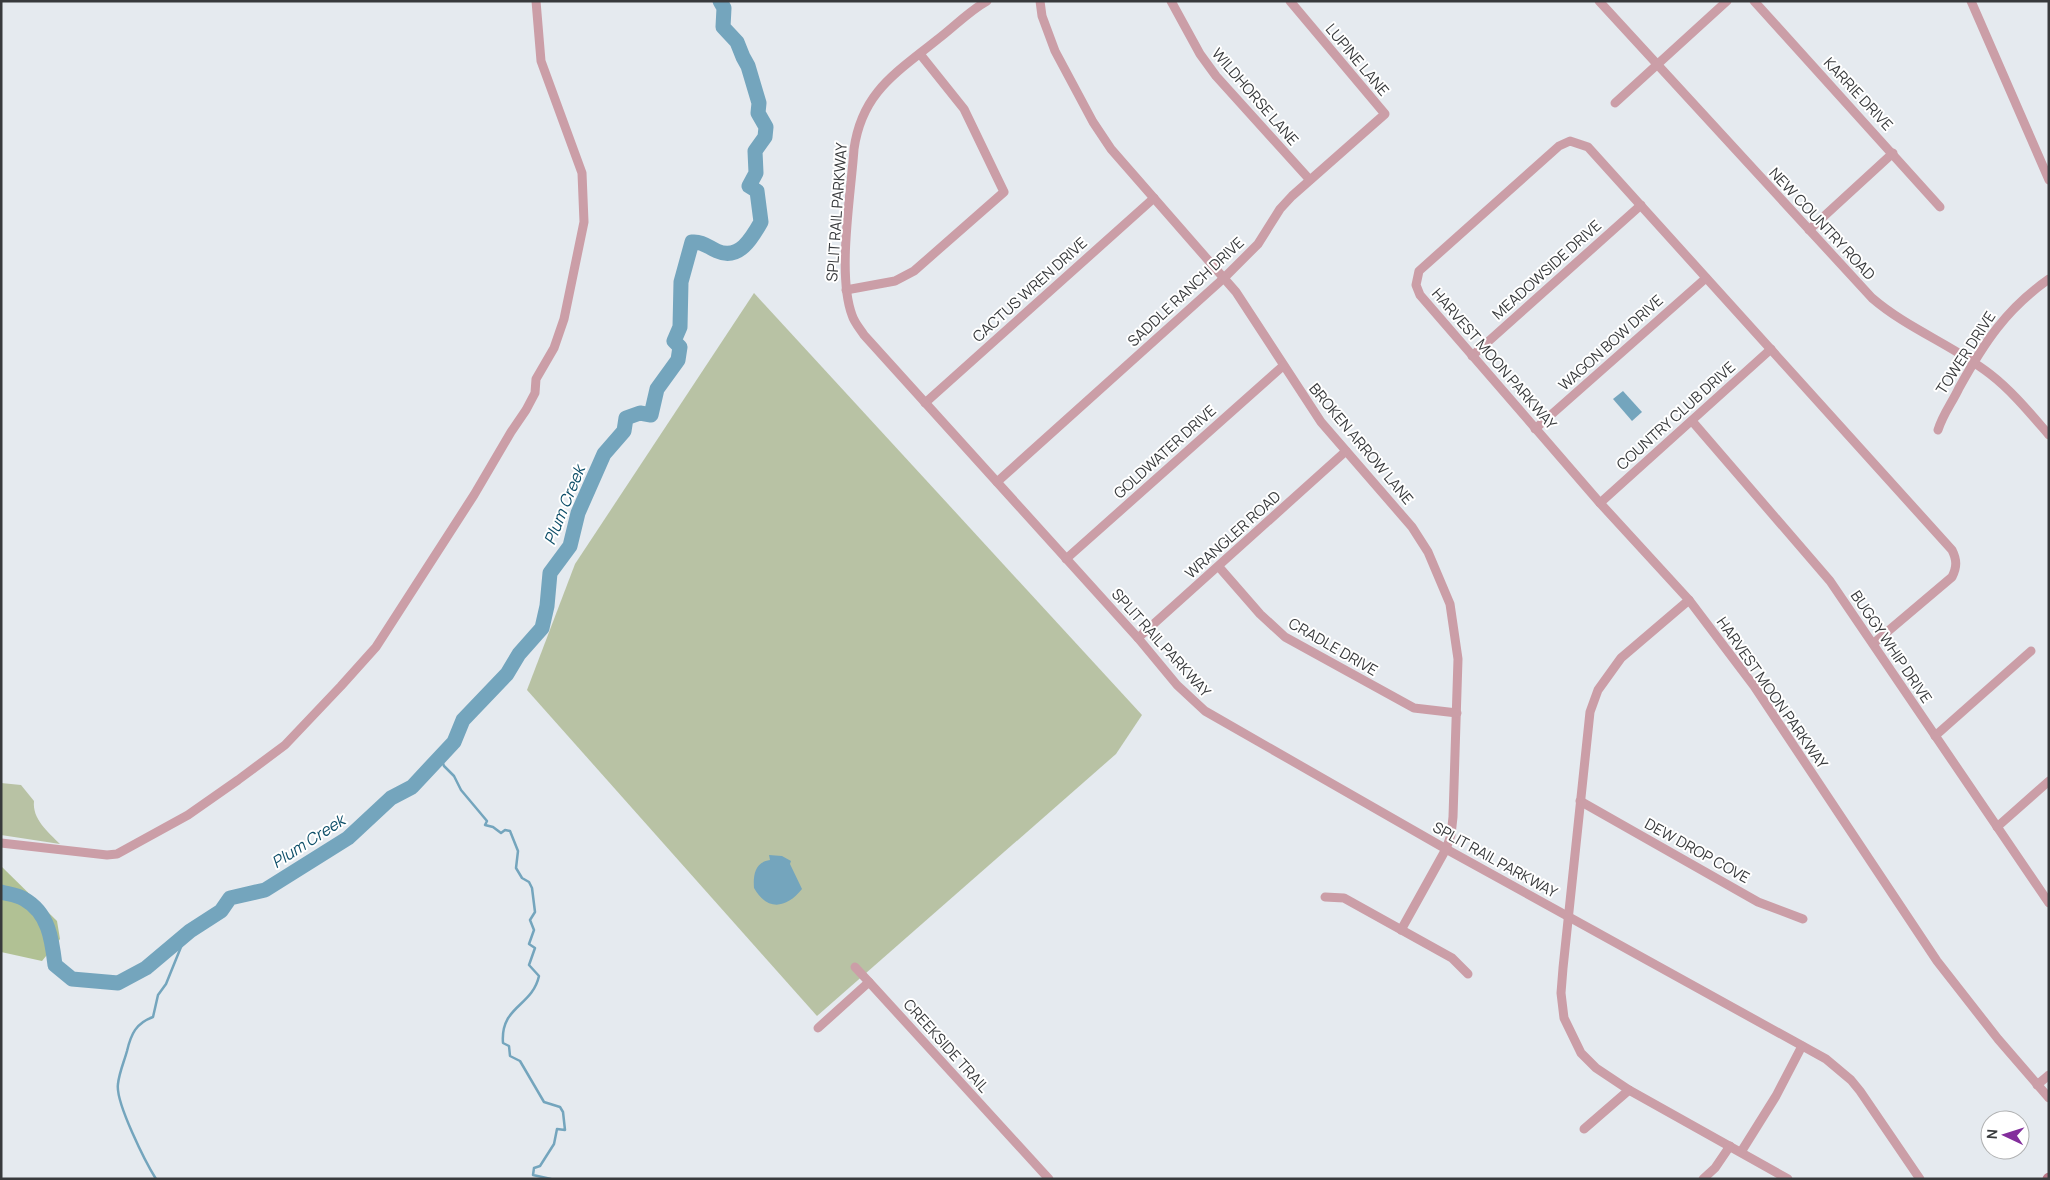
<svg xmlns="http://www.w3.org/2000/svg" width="2050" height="1180" font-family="Manrope,sans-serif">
<rect width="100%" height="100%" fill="#e5eaef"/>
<!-- green -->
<g fill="#b8c2a4">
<polygon points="754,293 1142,715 1116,754 817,1016 527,690 575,564"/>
<path d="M1 783 21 785 34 801C32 819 48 832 60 844L1 835Z"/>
</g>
<!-- forest -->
<polygon fill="#b1c194" points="1,866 57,921 60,939 42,961 1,952"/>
<!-- water -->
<g fill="#74a5bd">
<polygon points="1623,391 1642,412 1632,421 1613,399"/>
<path d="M769 855 782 856 791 861 790 864 802 889C786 909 767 911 754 888 753 875 755 862 770 860Z"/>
</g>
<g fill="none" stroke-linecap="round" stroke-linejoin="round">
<!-- stream -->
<g stroke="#74a5bd" stroke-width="2.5">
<path d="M440 756 444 766 454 776 461 790 487 821 485 825 493 827 501 833 505 830 510 831 518 851 516 868 522 878 529 882 532 888 535 912 530 920 534 930 529 944 535 948 529 965 539 976C532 1007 500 1006 503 1043L509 1046 510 1056 520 1061 544 1102 560 1107 563 1112 565 1130 557 1129 554 1144 540 1166 534 1168 533 1175 551 1179"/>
<path d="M156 1179C146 1163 115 1102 118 1084 119 1073 124 1062 127 1051 131 1034 136 1023 153 1017L158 995 166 984 183 942 184 936"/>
</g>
<!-- river -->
<path stroke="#74a5bd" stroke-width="15" d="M1 892C8 894 18 895 24 899 49 913 52 940 55 965L72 979 118 983 146 968 190 931 221 911 230 898 265 890 348 838 391 798 412 787 454 742 463 720 507 674 519 654 542 628 547 606 550 573 570 546 578 513 604 454 624 431 626 418 640 413 651 415 657 389 678 360 680 347 674 341 680 327 681 282 692 242C702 241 708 247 717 251 739 261 752 238 761 222L757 191 749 186 756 173 755 151 765 137 766 127 758 113 759 103 748 66 743 57 737 42 723 27 724 8 720 1"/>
<!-- minor -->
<g stroke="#cb9ea7" stroke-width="9">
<path d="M987 1C969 11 954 27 938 39 896 73 862 92 854 149 851 194 837 275 852 315 854 322 860 329 864 335L1138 638 1177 685 1205 711 1446 849 1826 1059 1851 1080 1860 1091 1920 1179"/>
<polyline points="1040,1 1042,16 1055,51 1093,122 1111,149 1236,292 1321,422 1412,527 1428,552 1450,604 1458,659 1453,817 1451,835 1446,849 1401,930"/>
<polyline points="1171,1 1200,54 1216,76 1310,180"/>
<path d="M1599 1 1872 298C1908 329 1953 345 1990 374 2012 391 2030 413 2049 435"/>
<polyline points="1754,1 1940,207"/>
<polyline points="1971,1 2049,180"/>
<polyline points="1615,103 1727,1"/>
<polyline points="1809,230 1893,153"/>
<polyline points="846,290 895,281 914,271 1004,192 964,109 920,54"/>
<polyline points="1472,356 1641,205"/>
<polyline points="925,403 1154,198"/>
<polyline points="1692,421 1830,581 2049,903"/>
<polyline points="1535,429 1706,278"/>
<path d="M1938 430C1943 414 1952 403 1959 388 1984 343 2006 309 2049 279"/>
<polyline points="997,482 1224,278 1258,244 1280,209 1292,196 1385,114 1290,1"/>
<polyline points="1600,503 1771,349"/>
<polyline points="1066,559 1283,366"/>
<polyline points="1219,567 1260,614 1285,637 1414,708 1457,713"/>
<polyline points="1689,600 1621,658 1598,690 1590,712 1563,968 1561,993 1564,1018 1581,1053 1596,1068 1629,1090 1788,1179"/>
<polyline points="1138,638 1346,451"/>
<path d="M1874 643 1952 577C1957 567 1957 560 1952 550L1588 147 1570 141 1559 146 1419 271 1416 285 1420 295 1600 503 1689 600 1754 686 1937 961 1998 1039 2049 1098"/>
<polyline points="1935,736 2031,651"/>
<polyline points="1580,801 1758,902 1803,919"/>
<polyline points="1997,827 2049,781"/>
<polyline points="1,843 107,855 117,854 188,815 238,780 285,745 341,686 376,647 474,495 511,432 526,410 535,393 536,379 554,348 564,319 584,222 582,173 541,61 536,1"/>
<polyline points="1325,897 1344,898 1452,958 1468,974"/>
<polyline points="855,967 869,982"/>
<polyline points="818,1028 869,982 1049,1179"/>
<polyline points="2037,1085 2049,1075"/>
<polyline points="1584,1129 1629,1090"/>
<polyline points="1741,1152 1776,1096 1802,1046"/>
<polyline points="1703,1179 1715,1168 1730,1146"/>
</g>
<!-- secondary -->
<polyline stroke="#b97887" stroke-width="11" points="2048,1179 2049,1178"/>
</g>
<g text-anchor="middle" stroke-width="4" stroke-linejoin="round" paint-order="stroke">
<!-- street labels -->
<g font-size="15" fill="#383a3c" stroke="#fff">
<text transform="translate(1357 60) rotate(50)" y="5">LUPINE LANE</text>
<text transform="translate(1858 94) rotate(47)" y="5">KARRIE DRIVE</text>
<text transform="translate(1255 97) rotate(49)" y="5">WILDHORSE LANE</text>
<text transform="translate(837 212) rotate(-86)" y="5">SPLIT RAIL PARKWAY</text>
<text transform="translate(1822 224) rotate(47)" y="5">NEW COUNTRY ROAD</text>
<text transform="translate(1547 270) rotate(-42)" y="5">MEADOWSIDE DRIVE</text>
<text transform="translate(1030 290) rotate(-42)" y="5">CACTUS WREN DRIVE</text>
<text transform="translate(1186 292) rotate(-43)" y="5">SADDLE RANCH DRIVE</text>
<text transform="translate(1611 343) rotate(-42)" y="5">WAGON BOW DRIVE</text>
<text transform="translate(1966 353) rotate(-57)" y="5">TOWER DRIVE</text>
<text transform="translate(1494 359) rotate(49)" y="5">HARVEST MOON PARKWAY</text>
<text transform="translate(1676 416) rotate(-42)" y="5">COUNTRY CLUB DRIVE</text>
<text transform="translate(1361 444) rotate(50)" y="5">BROKEN ARROW LANE</text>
<text transform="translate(1165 452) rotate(-42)" y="5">GOLDWATER DRIVE</text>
<text transform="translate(1233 535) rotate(-42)" y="5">WRANGLER ROAD</text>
<text transform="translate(1161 643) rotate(48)" y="5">SPLIT RAIL PARKWAY</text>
<text transform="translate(1333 647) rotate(30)" y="5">CRADLE DRIVE</text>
<text transform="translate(1891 647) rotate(56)" y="5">BUGGY WHIP DRIVE</text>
<text transform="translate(1772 693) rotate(55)" y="5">HARVEST MOON PARKWAY</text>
<text transform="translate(1697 851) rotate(29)" y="5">DEW DROP COVE</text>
<text transform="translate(1495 860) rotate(29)" y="5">SPLIT RAIL PARKWAY</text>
<text transform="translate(946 1046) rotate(48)" y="5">CREEKSIDE TRAIL</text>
</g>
<!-- water labels -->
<g font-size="16" font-style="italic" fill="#0d4e68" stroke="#fff">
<text transform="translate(564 505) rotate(-68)" y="6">Plum Creek</text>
<text transform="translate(308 841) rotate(-33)" y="6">Plum Creek</text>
</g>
</g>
<!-- border -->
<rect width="2050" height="1180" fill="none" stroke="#383a3c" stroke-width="5"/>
<!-- north arrow -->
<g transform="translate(2005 1135) rotate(274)"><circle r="24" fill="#ffffff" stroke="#afb0b1"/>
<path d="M0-4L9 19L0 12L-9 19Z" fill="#832e9c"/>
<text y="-8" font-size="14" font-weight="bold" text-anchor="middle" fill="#383a3c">N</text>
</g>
</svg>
